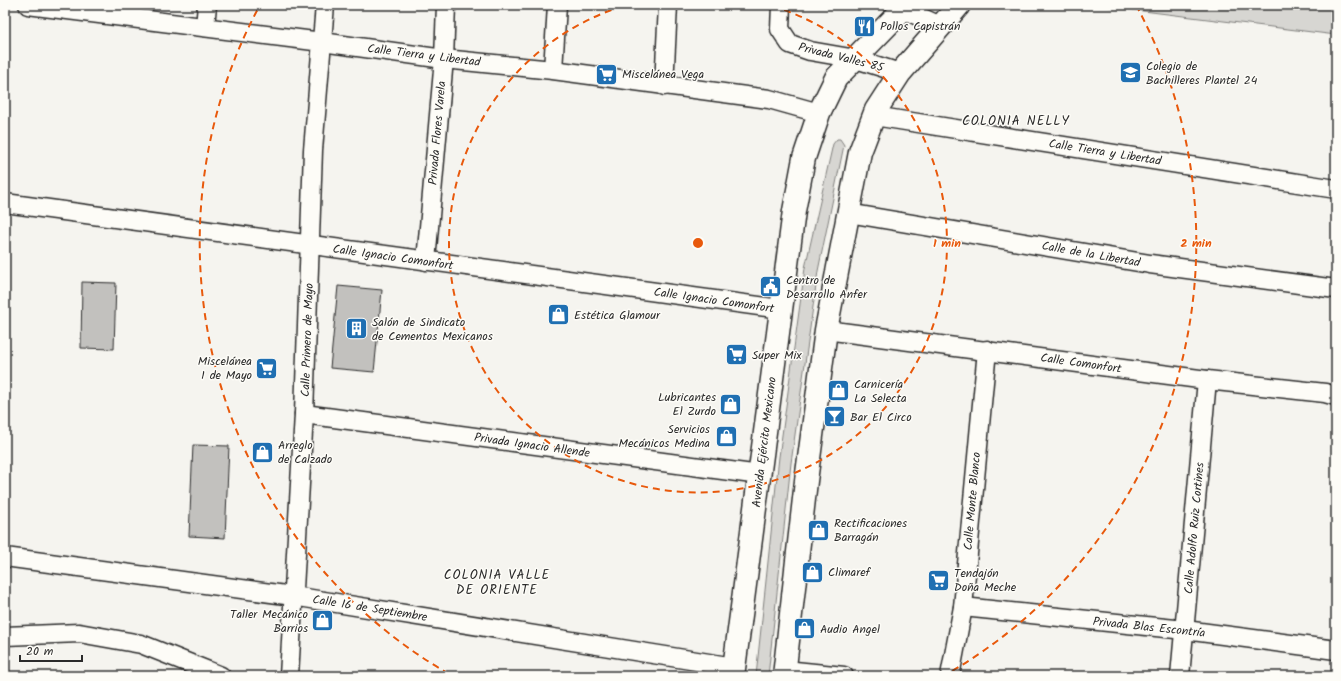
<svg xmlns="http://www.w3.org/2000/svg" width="1341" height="681" font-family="Kalam,sans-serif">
<rect width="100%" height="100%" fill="#f5f4ef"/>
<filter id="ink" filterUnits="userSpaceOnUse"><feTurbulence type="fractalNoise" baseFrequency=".025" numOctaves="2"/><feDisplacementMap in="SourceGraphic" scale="8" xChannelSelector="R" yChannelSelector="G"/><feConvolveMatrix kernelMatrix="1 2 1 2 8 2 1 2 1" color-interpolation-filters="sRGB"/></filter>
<g filter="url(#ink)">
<!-- green -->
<g fill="#d7d6d2" stroke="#81807e">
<polygon points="1095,5 1336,5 1336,35"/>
<polygon points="837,139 840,139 844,145 818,271 791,463 768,676 756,676 779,457 805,268 833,144"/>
</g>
<!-- building -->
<g fill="#c2c1be" stroke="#2b2b2b">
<polygon points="82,282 116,283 114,349 81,348"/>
<polygon points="338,286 382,290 374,372 330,368"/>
<polygon points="193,445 229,446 225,538 189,536"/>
</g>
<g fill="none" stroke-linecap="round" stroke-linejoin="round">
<defs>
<g id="minor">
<polyline points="28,5 322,42 444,59 553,70 769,99 819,113"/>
<polyline points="781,5 780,29 790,44 810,51 856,59 900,73"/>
<polyline points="903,5 903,9 940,26"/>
<polyline points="205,27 207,5"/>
<polyline points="553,70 557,5"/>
<polyline points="664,86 668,5"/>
<polyline points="874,116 1336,189"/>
<polyline points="5,203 781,309"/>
<polyline points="848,213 1150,264 1336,289"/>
<polyline points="426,261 444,59 446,5"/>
<polyline points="826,330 1207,380 1325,393 1336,396"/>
<polyline points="304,414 760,475"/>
<polyline points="5,557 293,596 734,667"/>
<polyline points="963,607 1185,630 1336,650"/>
<polyline points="5,636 79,633 141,644 221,676"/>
<polyline points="785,670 844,676"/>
<polyline points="289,676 304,414 313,150 325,5"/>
<polyline points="950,676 963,607 987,350"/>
<polyline points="1180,676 1207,380"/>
</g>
<g id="secondary">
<polyline points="733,676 794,211 804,158 819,113 836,78 907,5"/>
<polyline points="784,676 806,481 826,330 860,152 876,110 900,73 959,5"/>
</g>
</defs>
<!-- minor casing -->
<use href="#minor" stroke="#2b2b2b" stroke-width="21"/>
<!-- secondary casing -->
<use href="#secondary" stroke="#2b2b2b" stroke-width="25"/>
<!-- minor -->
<use href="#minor" stroke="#fdfcf7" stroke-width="18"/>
<!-- secondary -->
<use href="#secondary" stroke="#fdfcf7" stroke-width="22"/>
</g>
</g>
<!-- distance rings -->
<g fill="none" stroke="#e8590c" stroke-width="2" stroke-dasharray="7 5">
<path d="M773 6A249 249 0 1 1 623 6"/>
<path d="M449 674A498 498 0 0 1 260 5M1136 5A498 498 0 0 1 947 674"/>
</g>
<!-- icons -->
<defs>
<symbol id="restaurant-square" viewBox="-11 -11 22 22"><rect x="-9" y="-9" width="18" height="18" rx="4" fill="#1f6fb2" stroke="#fdfcf7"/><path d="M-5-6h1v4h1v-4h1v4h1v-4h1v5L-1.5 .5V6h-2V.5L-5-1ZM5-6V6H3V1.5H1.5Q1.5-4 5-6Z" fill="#fff"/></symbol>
<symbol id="school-square" viewBox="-11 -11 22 22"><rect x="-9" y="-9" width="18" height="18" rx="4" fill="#1f6fb2" stroke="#fdfcf7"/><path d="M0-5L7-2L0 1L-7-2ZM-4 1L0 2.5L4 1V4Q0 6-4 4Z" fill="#fff"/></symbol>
<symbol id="supermarket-square" viewBox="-11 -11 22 22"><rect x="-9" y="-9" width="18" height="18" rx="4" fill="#1f6fb2" stroke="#fdfcf7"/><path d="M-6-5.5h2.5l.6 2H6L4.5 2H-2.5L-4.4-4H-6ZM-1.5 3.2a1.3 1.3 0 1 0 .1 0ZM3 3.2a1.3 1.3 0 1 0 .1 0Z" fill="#fff"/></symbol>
<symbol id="civic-square" viewBox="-11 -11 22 22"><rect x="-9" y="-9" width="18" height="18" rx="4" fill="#1f6fb2" stroke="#fdfcf7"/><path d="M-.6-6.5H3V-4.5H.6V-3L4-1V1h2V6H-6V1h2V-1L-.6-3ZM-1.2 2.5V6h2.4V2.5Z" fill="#fff"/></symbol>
<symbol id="shop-square" viewBox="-11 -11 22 22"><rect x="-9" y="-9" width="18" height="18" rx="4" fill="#1f6fb2" stroke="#fdfcf7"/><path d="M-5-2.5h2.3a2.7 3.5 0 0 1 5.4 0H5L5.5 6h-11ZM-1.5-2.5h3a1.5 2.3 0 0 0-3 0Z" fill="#fff"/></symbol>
<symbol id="building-square" viewBox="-11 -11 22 22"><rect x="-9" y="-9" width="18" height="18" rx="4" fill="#1f6fb2" stroke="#fdfcf7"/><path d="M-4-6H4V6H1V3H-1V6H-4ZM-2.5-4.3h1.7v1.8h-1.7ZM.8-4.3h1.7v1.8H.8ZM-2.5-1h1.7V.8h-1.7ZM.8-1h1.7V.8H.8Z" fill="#fff"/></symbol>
<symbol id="bar-square" viewBox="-11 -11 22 22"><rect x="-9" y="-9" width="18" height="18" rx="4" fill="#1f6fb2" stroke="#fdfcf7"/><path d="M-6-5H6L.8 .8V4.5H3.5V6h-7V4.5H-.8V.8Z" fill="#fff"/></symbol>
</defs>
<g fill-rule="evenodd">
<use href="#restaurant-square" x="852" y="14" width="25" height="25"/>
<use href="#school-square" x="1118" y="60" width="25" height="25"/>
<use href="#supermarket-square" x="594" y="62" width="25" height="25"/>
<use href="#civic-square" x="758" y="274" width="25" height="25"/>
<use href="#shop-square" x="546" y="302" width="25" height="25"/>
<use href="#building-square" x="344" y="316" width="25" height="25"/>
<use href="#supermarket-square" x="724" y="342" width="25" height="25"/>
<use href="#supermarket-square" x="254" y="356" width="25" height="25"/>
<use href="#shop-square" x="826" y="378" width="25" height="25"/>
<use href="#shop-square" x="718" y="392" width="25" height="25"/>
<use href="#bar-square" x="822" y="404" width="25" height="25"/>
<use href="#shop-square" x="714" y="424" width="25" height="25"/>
<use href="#shop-square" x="250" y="440" width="25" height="25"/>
<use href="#shop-square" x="806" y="518" width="25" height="25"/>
<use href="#shop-square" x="800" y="560" width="25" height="25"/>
<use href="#supermarket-square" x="926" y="568" width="25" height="25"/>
<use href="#shop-square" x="310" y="608" width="25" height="25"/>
<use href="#shop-square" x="792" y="616" width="25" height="25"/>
</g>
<g text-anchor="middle" stroke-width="3" stroke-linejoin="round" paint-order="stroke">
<!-- poi labels -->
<g font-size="12" fill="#2b2b2b" stroke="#fdfcf7" text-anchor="start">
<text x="880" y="30">Pollos Capistrán</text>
<text x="1146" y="70">Colegio de<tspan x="1146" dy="14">Bachilleres Plantel 24</tspan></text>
<text x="622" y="78">Miscelánea Vega</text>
<text x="786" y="284">Centro de<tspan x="786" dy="14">Desarrollo Anfer</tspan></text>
<text x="574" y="319">Estética Glamour</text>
<text x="372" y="326">Salón de Sindicato<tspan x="372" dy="14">de Cementos Mexicanos</tspan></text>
<text x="752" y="359">Super Mix</text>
<text x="252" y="365" text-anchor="end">Miscelánea<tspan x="252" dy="14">1 de Mayo</tspan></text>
<text x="854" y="388">Carnicería<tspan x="854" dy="14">La Selecta</tspan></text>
<text x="716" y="401" text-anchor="end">Lubricantes<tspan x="716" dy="14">El Zurdo</tspan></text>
<text x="850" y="421">Bar El Circo</text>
<text x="710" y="433" text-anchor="end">Servicios<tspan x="710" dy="14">Mecánicos Medina</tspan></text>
<text x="278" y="449">Arreglo<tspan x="278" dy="14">de Calzado</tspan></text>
<text x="834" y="527">Rectificaciones<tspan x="834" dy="14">Barragán</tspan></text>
<text x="828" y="576">Climaref</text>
<text x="954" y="577">Tendajón<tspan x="954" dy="14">Doña Meche</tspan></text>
<text x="308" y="618" text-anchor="end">Taller Mecánico<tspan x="308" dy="14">Barrios</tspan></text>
<text x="820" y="633">Audio Angel</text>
</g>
<!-- street labels -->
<g font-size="12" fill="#2b2b2b" stroke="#fdfcf7">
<text transform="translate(424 55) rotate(7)" y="4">Calle Tierra y Libertad</text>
<text transform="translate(841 57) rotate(14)" y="4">Privada Valles 85</text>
<text transform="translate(437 133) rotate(-85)" y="4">Privada Flores Varela</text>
<text transform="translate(1105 152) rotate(9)" y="4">Calle Tierra y Libertad</text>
<text transform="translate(1091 254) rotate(10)" y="4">Calle de la Libertad</text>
<text transform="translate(393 257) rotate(8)" y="4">Calle Ignacio Comonfort</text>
<text transform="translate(714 300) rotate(8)" y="4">Calle Ignacio Comonfort</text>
<text transform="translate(307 340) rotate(-88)" y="4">Calle Primero de Mayo</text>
<text transform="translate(1081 363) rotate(8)" y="4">Calle Comonfort</text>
<text transform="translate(764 442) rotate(-83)" y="4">Avenida Ejército Mexicano</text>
<text transform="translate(532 445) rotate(8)" y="4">Privada Ignacio Allende</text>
<text transform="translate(972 501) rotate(-85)" y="4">Calle Monte Blanco</text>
<text transform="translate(1194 528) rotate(-85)" y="4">Calle Adolfo Ruiz Cortines</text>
<text transform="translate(370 608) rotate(9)" y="4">Calle 16 de Septiembre</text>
<text transform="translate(1149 627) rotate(6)" y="4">Privada Blas Escontría</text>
</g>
<!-- neighbourhood labels -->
<g font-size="13" letter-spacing="1" fill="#2b2b2b" stroke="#fdfcf7">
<text x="1016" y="125">COLONIA NELLY</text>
<text x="497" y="579">COLONIA VALLE<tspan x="497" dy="15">DE ORIENTE</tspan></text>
</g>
</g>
<circle cx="698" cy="243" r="6" fill="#e8590c" stroke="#fdfcf7" stroke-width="2"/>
<g font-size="12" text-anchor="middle" font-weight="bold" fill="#e8590c" stroke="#fdfcf7" stroke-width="3" stroke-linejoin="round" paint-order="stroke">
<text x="947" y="247">1 min</text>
<text x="1196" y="247">2 min</text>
</g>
<!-- margin -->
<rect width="1341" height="681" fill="none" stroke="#fdfcf7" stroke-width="20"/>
<rect x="10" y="10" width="1321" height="661" fill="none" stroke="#2b2b2b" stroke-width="1.5" filter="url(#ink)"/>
<!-- scale -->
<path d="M20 655v6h62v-6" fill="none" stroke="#2b2b2b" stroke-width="2"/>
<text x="26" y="655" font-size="12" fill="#2b2b2b" stroke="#fdfcf7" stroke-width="3" paint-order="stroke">20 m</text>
</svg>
